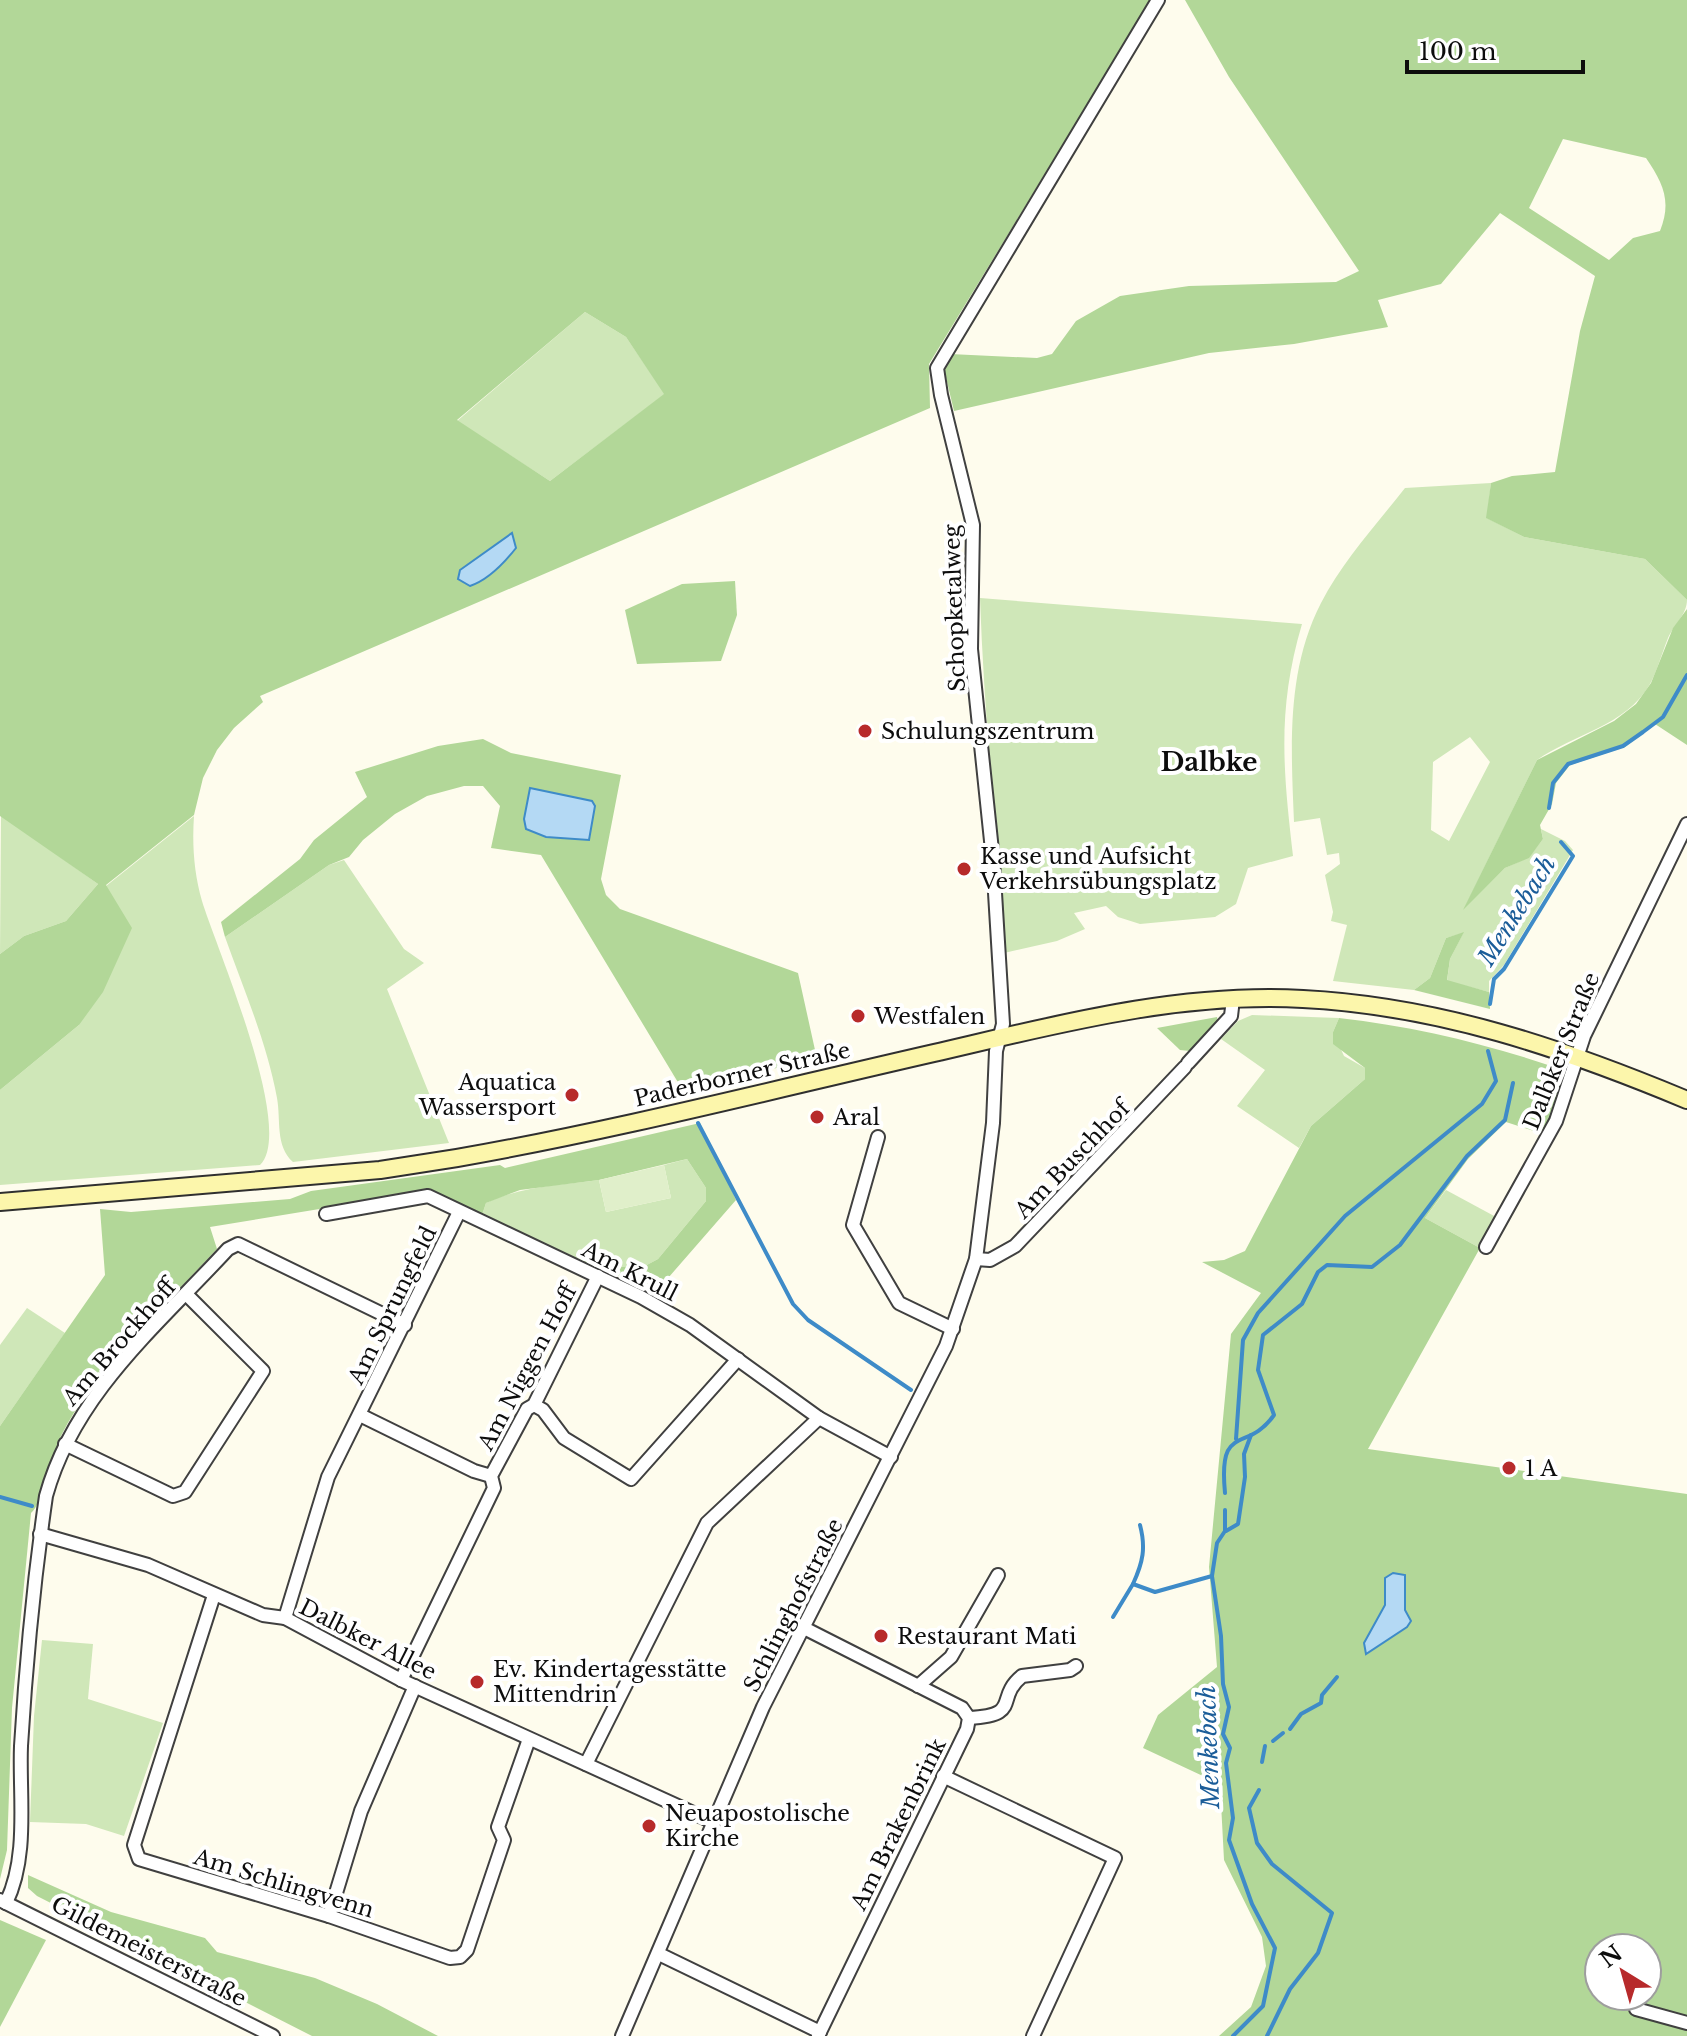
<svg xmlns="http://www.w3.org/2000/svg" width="1687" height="2036" font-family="'Libre Baskerville',serif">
<rect width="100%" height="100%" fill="#fefced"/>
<!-- green -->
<g fill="#cfe7b8" fill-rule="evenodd">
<polygon points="585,312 626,337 665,394 550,481 457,421"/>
<path d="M1491 483 1487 518 1524 537 1645 559 1687 600C1687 614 1674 625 1668 638 1662 653 1657 671 1650 684 1626 726 1574 734 1537 760L1465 907 1505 868 1529 857 1543 839 1541 829 1565 841 1573 850 1504 965 1489 981V992L1447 981 1450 959 1463 933 1446 938 1430 978 1414 990 1333 981 1347 925 1331 921 1333 912 1325 875 1340 864 1339 853 1327 855 1320 818 1294 822C1291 748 1286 671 1321 603 1342 562 1376 525 1405 488ZM1470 737 1490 762 1449 841 1431 830 1433 762Z"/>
<path d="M980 598 1302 624C1277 709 1283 769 1293 856L1248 868 1236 904 1215 917 1140 924 1118 917 1106 906 1074 913 1085 929 1057 941 1004 953C997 835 984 717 980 598Z"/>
<polygon points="1,815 98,884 66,921 24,936 0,954"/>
<path d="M194 816C192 845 194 873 202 901 216 947 296 1130 260 1165L0 1185V1090L79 1025 106 886Z"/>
<path d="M344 860 404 949 424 963 387 989 449 1143 293 1162C275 1146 281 1120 277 1098 267 1043 244 990 225 937L329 865Z"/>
<polygon points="1252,1015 1339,1018 1333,1032 1344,1056 1365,1068 1365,1079 1311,1126 1299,1148 1237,1106 1265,1070 1221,1039 1238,1021"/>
<path d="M687 1159 706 1188V1201L658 1259 643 1267H600L596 1271 481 1218 486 1203C521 1186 561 1185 599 1180L606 1212 671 1198 664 1165Z"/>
<polygon points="1446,1190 1496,1217 1480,1248 1425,1218"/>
<polygon points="27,1308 65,1333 0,1426 0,1345"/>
<polygon points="42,1640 93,1644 88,1699 163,1723 124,1836 86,1824 30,1822 34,1716"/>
</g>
<!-- forest -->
<g fill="#b2d798" fill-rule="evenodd">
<path d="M0 0H1151L929 364 930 408 260 696 263 702 234 728 217 750 203 778 194 815 106 885 132 928 103 992 79 1025 0 1090V954L24 936 66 921 98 884 0 816ZM585 312 626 337 664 394 550 481 457 420Z"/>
<path d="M1185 0H1687V600L1645 559 1524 537 1486 518 1491 483 1512 476 1555 472 1580 331 1595 276 1500 213 1441 284 1378 300 1388 327 1294 344 1209 353 954 411 943 365 950 354 1037 358 1052 354 1076 321 1120 296 1189 286 1336 282 1359 271 1229 77ZM1563 139 1646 158C1663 183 1672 201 1660 231L1633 238 1609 260 1529 208Z"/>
<polygon points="735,581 737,615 721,661 637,664 625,610 682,584"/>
<polygon points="1687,609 1687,745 1655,724 1625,747 1570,765 1556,783 1552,804 1540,825 1543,839 1529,858 1505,868 1463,910 1537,760 1614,721 1636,704 1651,683 1673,628"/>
<polygon points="483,739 511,753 621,775 601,879 606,895 620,909 798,973 817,1059 682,1089 541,855 491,848 500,806 483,786 464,786 427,796 395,814 363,840 349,857 329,865 225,937 221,922 300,859 314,840 367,797 355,772 438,746"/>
<polygon points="1464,932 1450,959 1447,980 1489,992 1490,1009 1414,990 1430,978 1446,938"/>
<polygon points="1217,1017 1218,1023 1190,1051 1180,1050 1157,1028"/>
<path d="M1339 1018C1418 1027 1491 1045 1566 1071L1553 1115 1543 1134 1506 1122 1468 1159 1425 1218 1480 1248 1368 1449 1687 1494V2036H1219L1251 2007 1266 1966 1262 1937 1224 1860 1220 1784 1143 1748 1158 1715 1217 1667 1209 1567 1231 1334 1261 1293 1202 1262 1224 1260 1245 1251 1311 1126 1365 1079V1068L1333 1044V1032ZM1599 1948H1647V1996H1599Z"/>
<path d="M700 1123 736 1200 655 1293 600 1267H643L658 1259 706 1201V1188L687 1159 599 1180 520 1190 486 1203 481 1218 429 1191 210 1227 217 1249C167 1303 95 1369 62 1434 53 1451 43 1504 31 1513L12 1708 7 1850 0 1879V1426L105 1275 100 1209 131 1212 290 1199 311 1191 500 1165 505 1168Z"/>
<polygon points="28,1875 111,1912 205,1938 217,1952 315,1978 377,2004 438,2036 312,2036 37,1896 28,1888"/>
<polygon points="0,1920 46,1940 0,2027"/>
</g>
<!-- pitch -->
<polygon fill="#e0efca" points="664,1165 671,1198 606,1212 599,1180"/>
<!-- water -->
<g fill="#b4d9f4" stroke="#3e8bc8" stroke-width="2">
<path d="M512 533 516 548C505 562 488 580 470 586L458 579 460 570Z"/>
<polygon points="530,788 592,801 595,806 589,840 546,837 526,829 524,819"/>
<polygon points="1393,1573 1405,1575 1405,1610 1411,1621 1407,1627 1366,1654 1364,1643 1385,1605 1385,1578"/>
</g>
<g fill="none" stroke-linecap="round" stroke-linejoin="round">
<!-- stream -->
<g stroke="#3e8bc8" stroke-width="4">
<polyline points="1549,808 1553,783 1568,764 1623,746 1643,732 1663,717 1687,675"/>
<polyline points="1490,1004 1494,979 1504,969 1573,856 1561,842"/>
<polyline points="698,1123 793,1304 808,1320 911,1390"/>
<polyline points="1236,1439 1243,1340 1258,1313 1345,1216 1482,1104 1496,1081 1488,1051"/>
<path d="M1225 1493C1218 1421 1247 1454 1274 1415L1258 1370 1263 1335 1302 1304 1318 1272 1327 1265 1372 1267 1400 1245 1467 1156 1505 1120 1513 1083"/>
<polyline points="0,1497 32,1506"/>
<polyline points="1225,1510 1225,1531 1217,1543 1212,1576 1221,1636 1223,1684 1229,1707 1223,1734 1230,1748 1226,1763 1233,1818 1229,1840 1252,1904 1275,1948 1263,2006 1233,2036"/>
<path d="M1140 1525C1146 1548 1143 1562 1133 1584L1155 1592 1212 1576"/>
<polyline points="1226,1531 1238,1524 1245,1477 1244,1454 1251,1435"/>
<polyline points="1113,1617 1133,1584"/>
<polyline points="1290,1729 1301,1714 1321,1703 1322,1695 1337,1677"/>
<polyline points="1273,1741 1283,1733"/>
<polyline points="1262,1762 1265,1746"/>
<polyline points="1259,1790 1249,1808 1257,1843 1272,1864 1332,1913 1318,1953 1290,1989 1267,2036"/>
</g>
<defs>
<g id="street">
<polyline points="1188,1063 1231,1016 1233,999"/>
<polyline points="878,1137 853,1225 899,1303 953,1329"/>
<polyline points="326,1214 428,1196 641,1297 690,1325 819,1418 891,1457"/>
<polyline points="1486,1247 1556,1121 1584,1036 1687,824"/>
<polyline points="976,1259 990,1260 1015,1246 1185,1067"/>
<polyline points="534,1405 543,1410 564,1438 631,1479 738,1359"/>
<polyline points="360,1415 474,1471 491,1476"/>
<polyline points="65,1444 173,1496 185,1492 263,1371 186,1294"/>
<polyline points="40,1534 148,1565 263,1615 285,1618 401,1680 713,1822"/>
<polyline points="214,1595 134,1845 139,1859 329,1916 450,1958 460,1957 467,1950 504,1840 498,1827 529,1739"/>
<polyline points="285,1618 328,1477 459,1212"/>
<polyline points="804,1628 962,1708 969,1718 967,1729 818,2036"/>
<polyline points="401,1680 494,1488 491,1476 527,1409 534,1405 598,1276"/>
<polyline points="918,1686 951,1657 998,1575"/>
<path d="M969 1718C1023 1715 994 1699 1022 1676L1070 1670 1076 1666"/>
<polyline points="586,1764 707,1523 819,1418"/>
<polyline points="943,1776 1115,1858 1033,2036"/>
<polyline points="0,1900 273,2036"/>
<path d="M6 1903C29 1856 19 1796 21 1746 26 1663 34 1579 46 1496 74 1394 158 1325 228 1249L238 1244 405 1325"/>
<polyline points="329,1916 361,1811 415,1686"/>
<polyline points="659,1954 820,2032"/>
<polyline points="1636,2009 1687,2023"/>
<polyline points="622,2036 763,1707 946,1346 976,1259 993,1123 996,1051 1003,1024 993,860 971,649 973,525 941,395 937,368 1158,0"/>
</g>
<path id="secondary" d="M0 1202 380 1170 457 1158C617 1130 776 1089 934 1053 1055 1025 1178 992 1303 999 1439 1006 1562 1048 1687 1100"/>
</defs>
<!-- street casing -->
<use href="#street" stroke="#404040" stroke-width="16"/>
<!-- secondary casing -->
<use href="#secondary" stroke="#2f2f2f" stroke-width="20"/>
<!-- street -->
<use href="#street" stroke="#fff" stroke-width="12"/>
<!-- secondary -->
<use href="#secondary" stroke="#fcf6ab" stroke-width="16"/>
</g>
<!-- markers -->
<g fill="#b72a2b" stroke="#fff" stroke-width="3">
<circle cx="865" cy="731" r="8"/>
<circle cx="964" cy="869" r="8"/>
<circle cx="858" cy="1016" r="8"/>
<circle cx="572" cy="1095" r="8"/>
<circle cx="817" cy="1117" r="8"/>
<circle cx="1509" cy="1468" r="8"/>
<circle cx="881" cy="1636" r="8"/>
<circle cx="477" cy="1682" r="8"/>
<circle cx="649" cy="1826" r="8"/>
</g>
<g text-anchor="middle" stroke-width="8" stroke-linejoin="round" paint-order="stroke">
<!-- street labels -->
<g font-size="22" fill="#0d0d0d" stroke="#fff">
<text transform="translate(954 608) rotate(-92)" y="8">Schopketalweg</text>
<text transform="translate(1561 1051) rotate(-68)" y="8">Dalbker Straße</text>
<text transform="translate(742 1074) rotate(-13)" y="8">Paderborner Straße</text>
<text transform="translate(1072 1159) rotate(-46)" y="8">Am Buschhof</text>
<text transform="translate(630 1271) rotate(27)" y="8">Am Krull</text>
<text transform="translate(392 1305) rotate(-64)" y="8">Am Sprungfeld</text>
<text transform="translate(119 1342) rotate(-49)" y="8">Am Brockhoff</text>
<text transform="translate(527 1367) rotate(-62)" y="8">Am Niggen Hoff</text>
<text transform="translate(793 1605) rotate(-63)" y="8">Schlinghofstraße</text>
<text transform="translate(368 1639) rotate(27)" y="8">Dalbker Allee</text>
<text transform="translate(898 1824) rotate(-64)" y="8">Am Brakenbrink</text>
<text transform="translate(284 1883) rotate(17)" y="8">Am Schlingvenn</text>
<text transform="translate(149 1951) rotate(27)" y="8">Gildemeisterstraße</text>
</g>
<!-- poi labels -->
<g font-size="22" fill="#0d0d0d" stroke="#fff" text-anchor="start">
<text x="881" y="739">Schulungszentrum</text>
<text x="980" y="864">Kasse und Aufsicht<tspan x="980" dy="25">Verkehrsübungsplatz</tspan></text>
<text x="874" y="1024">Westfalen</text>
<text x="556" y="1090" text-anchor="end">Aquatica<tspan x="556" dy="25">Wassersport</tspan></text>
<text x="833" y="1125">Aral</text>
<text x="1525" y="1476">1 A</text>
<text x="897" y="1644">Restaurant Mati</text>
<text x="493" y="1677">Ev. Kindertagesstätte<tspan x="493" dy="25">Mittendrin</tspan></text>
<text x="665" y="1821">Neuapostolische<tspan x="665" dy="25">Kirche</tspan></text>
</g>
<!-- water labels -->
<g font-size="24" font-style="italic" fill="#1b5d99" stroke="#fff">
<text transform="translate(1517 911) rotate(-58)" y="8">Menkebach</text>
<text transform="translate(1209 1747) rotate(-92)" y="8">Menkebach</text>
</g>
<!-- quarter labels -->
<g font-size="26" font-weight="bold" fill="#0d0d0d" stroke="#fff">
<text x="1209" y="771">Dalbke</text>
</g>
</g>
<!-- north arrow -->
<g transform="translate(1623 1972) rotate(323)"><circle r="38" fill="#ffffff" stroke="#9e9e9e" stroke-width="2"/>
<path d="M0-6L14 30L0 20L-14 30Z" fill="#b72a2b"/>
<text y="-12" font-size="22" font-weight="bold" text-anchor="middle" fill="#0d0d0d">N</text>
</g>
<!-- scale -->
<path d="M1407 60v12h176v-12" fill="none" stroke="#0d0d0d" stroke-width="4"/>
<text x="1419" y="60" font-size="24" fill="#0d0d0d" stroke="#ffffff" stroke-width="6" paint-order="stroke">100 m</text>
</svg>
